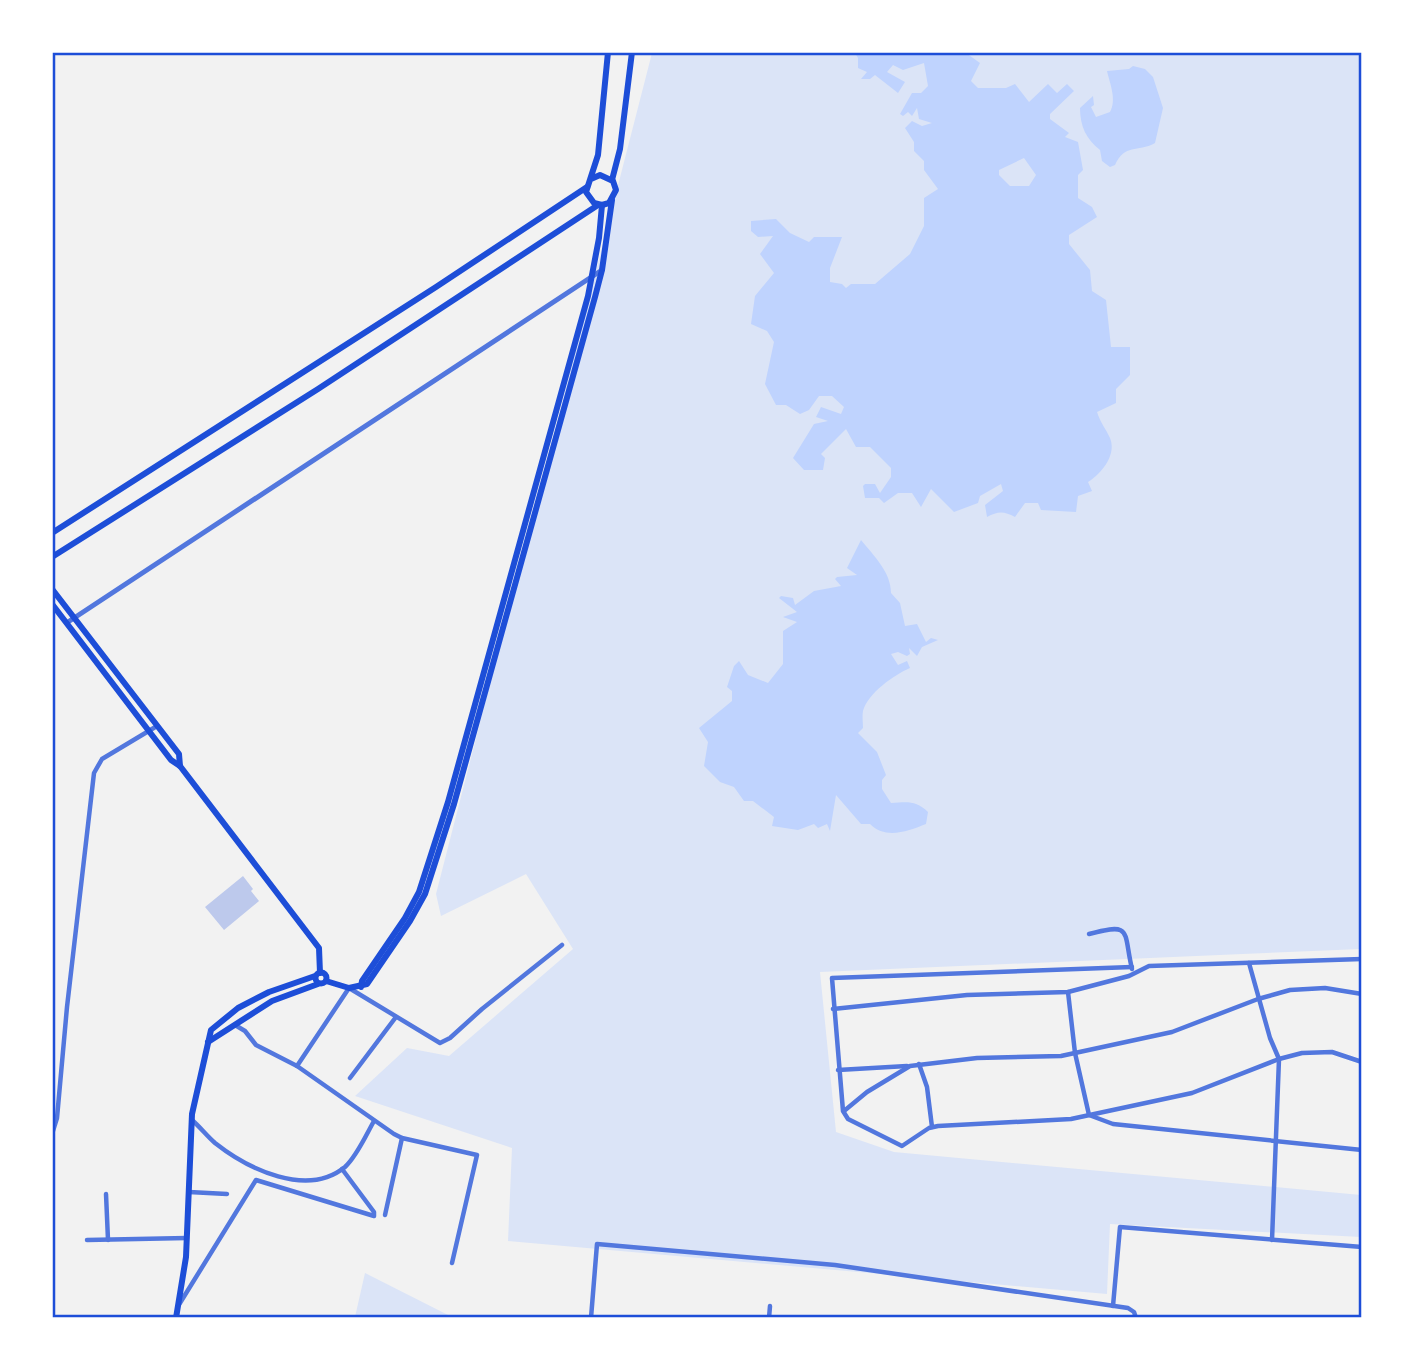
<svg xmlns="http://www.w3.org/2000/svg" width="1414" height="1370" font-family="Overpass,sans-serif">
<rect width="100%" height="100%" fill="#f2f2f2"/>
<!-- green -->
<g fill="#dbe4f7">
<polygon points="652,53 1361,53 1361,949 820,972 836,1132 894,1152 1361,1195 1361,1237 1110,1224 1107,1294 508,1241 512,1148 355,1096 407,1048 449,1056 573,949 526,874 441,916 436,894"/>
<polygon points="365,1273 452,1317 355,1317"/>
</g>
<!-- water -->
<g fill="#bfd3fe" fill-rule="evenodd">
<path d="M855 53H966L980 63 971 81 978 88H1006L1015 84 1029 102 1048 84 1057 93 1067 84 1074 91 1050 114V119L1069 133 1065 137 1078 142 1083 170 1078 175V198L1092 207 1097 217 1069 235V244L1090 270 1092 291 1106 300 1111 347H1130V375L1116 389V403L1097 412C1100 422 1106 429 1110 438 1117 455 1101 474 1088 482L1092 491 1078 496 1076 512 1041 510 1038 503H1025L1015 517C1004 511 998 511 987 517L985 505 1003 491 1001 484 980 496 978 503 954 512 931 489 921 507 912 493H898L884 503 879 498H865L863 486 865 484H875L880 493 891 477V468L870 447H856L846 429 821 454 825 458 823 470H804L793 458 814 424 828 421 816 417 821 407 841 414 844 407 832 396H819L809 410 800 414 786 405H776L765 384 774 342 767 331 751 324 755 296 774 273 760 254 773 236 758 237 751 231V221L776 219 790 233 809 242 814 237H842L830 268V282L842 284 846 288 851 284H875L910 254 924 226V198L938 189 924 170V161L914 151V142L905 128 912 121 922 126 932 123 919 119 917 108 912 116 908 112 903 116 900 114 912 93H921L928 86 924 63 903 70 893 65 887 72 905 82 898 93 875 75 870 79H861L867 72 858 68V58ZM1024 158 1036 175 1029 186H1010L999 175V170Z"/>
<path d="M1133 66 1145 69 1153 77 1163 108 1155 143C1137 153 1125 143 1115 165L1110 167 1102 161 1100 150C1086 139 1080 126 1080 108L1093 96 1094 105 1091 107 1096 117 1110 112C1117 100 1110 84 1107 71L1129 69Z"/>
<path d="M861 540C874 556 891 572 891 593L900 603 905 626 917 624 926 642 931 638 938 640 922 647 917 656 909 648 910 654 907 656 898 652 891 654 898 665 907 661 910 668C894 675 868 693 863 711 862 716 863 723 863 728L858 733 877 752 886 775 882 780V789L891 803C907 802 916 800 928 812L926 824C908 831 886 840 870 824H861L836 795 830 831 827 824 818 828 814 824 798 830 772 826 774 817 753 801H744L734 787 720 782 704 766 708 742 699 728 732 701V691L727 687 734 666 739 661 748 675 768 683 783 664V631L797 622 783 617 797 612 779 598 781 596 793 598 795 605 814 591 841 586 835 579 837 577 857 575 847 568Z"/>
</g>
<!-- building -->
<polygon fill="#bdc9ec" points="243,876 253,889 251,891 259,901 224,930 205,907"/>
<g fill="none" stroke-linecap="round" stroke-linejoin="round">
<!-- minor -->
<g stroke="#5277de" stroke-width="4.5">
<path d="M1089 934C1133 922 1123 931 1132 969"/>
<polyline points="1249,963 1270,1038 1279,1059 1272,1240"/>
<polyline points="1132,967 832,978 843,1111 848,1119 902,1146 929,1128 938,1126 1071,1119 1192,1093 1279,1059 1302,1053 1332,1052 1362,1062"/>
<polyline points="1068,992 1075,1053 1089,1115 1113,1124 1362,1150"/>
<polyline points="833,1009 967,995 1068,992 1129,976 1149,966 1362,959"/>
<polyline points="235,1025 245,1031 256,1045 297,1066 394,1134 402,1138 477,1155 452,1263"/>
<polyline points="919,1064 927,1087 932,1127"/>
<polyline points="297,1066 349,988 440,1043 450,1038 482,1009 562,945"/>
<polyline points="838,1070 907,1066"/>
<polyline points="350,1078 396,1017"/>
<polyline points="844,1111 867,1092 910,1066 977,1058 1061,1056 1172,1032 1258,999 1290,990 1325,988 1362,994"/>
<path d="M192 1120C200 1127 207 1136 215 1143 248 1169 307 1198 345 1167 357 1156 366 1135 374 1121"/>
<polyline points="52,1134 57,1118 67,1007 94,773 102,759 157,726"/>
<polyline points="189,1192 227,1194"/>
<polyline points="106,1194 108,1240"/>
<polyline points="385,1215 402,1138"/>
<polyline points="87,1240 187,1238"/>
<polyline points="180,1303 256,1180 374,1216 374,1212 342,1169"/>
<polyline points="1113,1306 1120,1227 1362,1247"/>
<polyline points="591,1318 597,1244 835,1265 1128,1308 1134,1312 1136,1318"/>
<polyline points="769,1318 770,1306"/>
</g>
<!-- tertiary -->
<polyline stroke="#5277de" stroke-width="5" points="68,622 602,270"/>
<!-- secondary -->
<g stroke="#1d4ed8" stroke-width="6">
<polyline points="591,179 600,175 613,181 616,190 609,203 602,205 594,203 586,192 598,155 608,52"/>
<polyline points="612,180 620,149 632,52"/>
<polyline points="326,981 349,988 367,984 410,921 425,894 454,804 595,297 602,270 612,200"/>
<polyline points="361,987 362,981 405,918 419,892 448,802 588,296 599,238 602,205"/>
</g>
<!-- primary -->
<g stroke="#1d4ed8" stroke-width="6">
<polyline points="52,533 436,287 587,187"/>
<polyline points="52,557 318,389 598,205"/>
<polyline points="52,589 179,754 180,766"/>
<polyline points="52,604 171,760 180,766 319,948 320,973"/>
<circle cx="321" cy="978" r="5.5"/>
<polyline points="208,1042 272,1001 318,984"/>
<polyline points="176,1318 186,1257 192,1114 211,1030 238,1008 269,992 315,976"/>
</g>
</g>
<!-- border -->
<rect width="1414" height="1370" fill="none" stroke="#ffffff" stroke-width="108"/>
<rect x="54" y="54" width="1306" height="1262" fill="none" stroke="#1d4ed8" stroke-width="2.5"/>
</svg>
